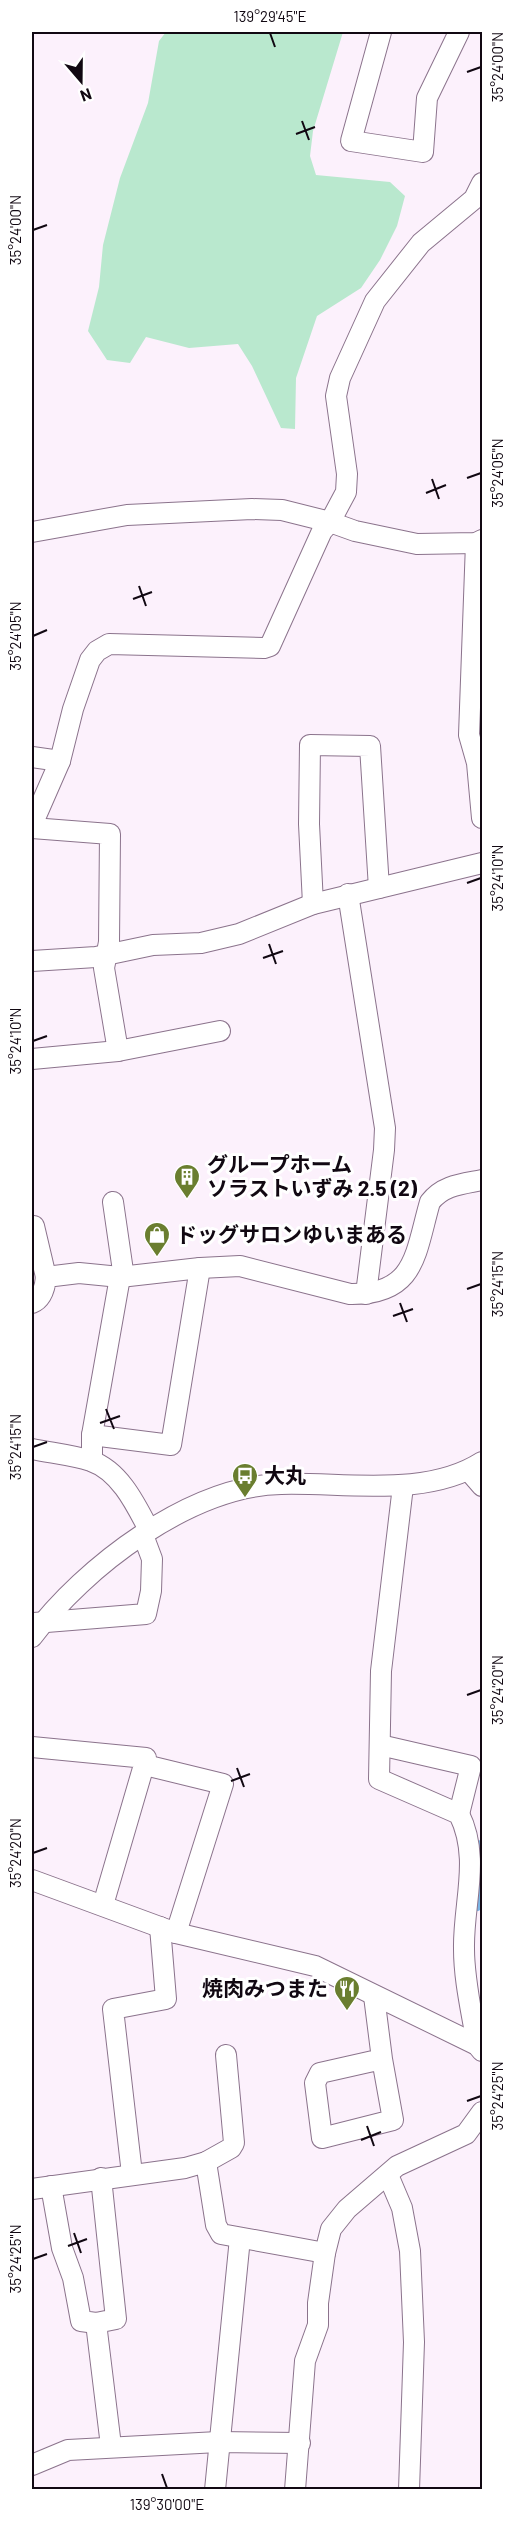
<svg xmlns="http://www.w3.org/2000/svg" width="514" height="2521" font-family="Barlow,'Noto Sans JP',sans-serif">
<rect width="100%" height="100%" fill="#fcf1fc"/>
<!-- green -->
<polygon fill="#b9e8ce" points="166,32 343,32 313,131 310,156 316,175 390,182 405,196 397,226 380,260 361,288 317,316 296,378 295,429 281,428 252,366 238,344 189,348 146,337 130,363 107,360 88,331 99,287 103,245 120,178 148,103 159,41"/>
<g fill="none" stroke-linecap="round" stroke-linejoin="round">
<!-- river -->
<polyline stroke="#7ab5e5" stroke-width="30" points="473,1897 479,1856 482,1855"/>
<defs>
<g id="minor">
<polyline points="381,32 351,141 423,152 427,98 459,32"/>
<polyline points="32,532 127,515 252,509 282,510 330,522 355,531 417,544 476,543 482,540"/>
<polyline points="476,543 469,735 477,763 482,818"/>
<polyline points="32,757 60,761"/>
<polyline points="32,825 60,761 73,709 90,660 97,651 109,644 264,648 270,646 322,531 330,522 346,492 347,474 336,396 340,378 375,301 421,243 474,199 482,183"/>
<polyline points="32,828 110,834 109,942 104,968 118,1051"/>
<polyline points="348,894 385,1128 384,1150 366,1294"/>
<polyline points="313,904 309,824 310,745 370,746 379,888"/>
<polyline points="32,961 96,957 153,945 201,943 239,934 313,904 482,863"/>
<polyline points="32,1059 118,1051 220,1031"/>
<polyline points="34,1226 46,1277"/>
<path d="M32 1303C42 1299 45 1288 46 1277L79 1273 120 1277 200 1268 240 1266 350 1294C416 1295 415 1254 430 1202 443 1185 462 1184 482 1180"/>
<polyline points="92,1435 171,1445 200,1268"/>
<path d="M32 1449C51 1453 72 1455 91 1461 120 1471 136 1505 149 1530"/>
<polyline points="92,1461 92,1435 120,1277 123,1271 113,1202"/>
<polyline points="469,1471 482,1486"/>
<path d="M403 1486 381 1671 379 1779 459 1814C481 1858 463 1903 464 1949 464 1981 472 2013 477 2045"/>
<polyline points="34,1623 146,1614 151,1591 152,1559 143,1535"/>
<path d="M32 1637C84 1567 190 1486 281 1484 345 1482 426 1498 482 1462"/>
<polyline points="380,1745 471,1766 459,1814"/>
<polyline points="32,1747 146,1758 103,1905"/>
<polyline points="145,1765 223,1784 176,1933"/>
<polyline points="32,1880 176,1933 315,1966 477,2045 482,2051"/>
<polyline points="374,1996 382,2059 393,2120 322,2138 315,2083 320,2073 382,2059"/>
<polyline points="206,2162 231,2148 234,2143 226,2055"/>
<polyline points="132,2174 113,2009 166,1999 160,1927"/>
<polyline points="388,2175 402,2208 410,2251 414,2342 409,2490"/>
<polyline points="101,2178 116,2319 96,2323 111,2446"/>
<polyline points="51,2186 62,2248 73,2278 81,2321 96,2323"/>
<polyline points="32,2189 185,2168 206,2162 216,2225 221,2234 325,2253"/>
<polyline points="32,2465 68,2450 218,2442 300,2443"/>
<polyline points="215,2490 240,2238"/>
<polyline points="295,2490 305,2361 318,2325 318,2303 325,2253 331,2229 347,2209 397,2166 466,2134 482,2112"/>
</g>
</defs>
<!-- minor casing -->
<use href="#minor" stroke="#8b738c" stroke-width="22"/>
<!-- minor -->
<use href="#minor" stroke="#fff" stroke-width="20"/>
</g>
<!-- ticks -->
<path fill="none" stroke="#110812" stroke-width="2" d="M270 33 275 47M467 72 481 67M302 121 309 140M296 134 315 127M33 230 47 225M467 478 481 473M432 479 439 499M426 493 446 485M139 586 146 606M133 599 152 592M33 636 47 630M467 883 481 878M269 944 276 964M263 958 283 951M33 1041 47 1036M467 1289 481 1284M400 1303 407 1322M393 1316 413 1309M106 1409 114 1429M100 1423 120 1416M33 1447 47 1442M467 1695 481 1690M237 1768 244 1787M231 1781 250 1774M33 1853 47 1848M467 2101 481 2096M367 2126 374 2146M361 2140 381 2132M74 2233 81 2253M68 2246 87 2239M33 2259 47 2254M162 2474 167 2488"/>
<!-- icons -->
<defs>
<symbol id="building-pin" viewBox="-11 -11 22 30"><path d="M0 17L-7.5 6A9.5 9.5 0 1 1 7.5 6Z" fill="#6a7e2f" stroke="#fff"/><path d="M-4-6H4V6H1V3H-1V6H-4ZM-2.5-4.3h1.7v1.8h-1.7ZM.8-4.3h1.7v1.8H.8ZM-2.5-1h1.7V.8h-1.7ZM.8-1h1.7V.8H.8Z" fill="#fff"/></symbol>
<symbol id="shop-pin" viewBox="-11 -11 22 30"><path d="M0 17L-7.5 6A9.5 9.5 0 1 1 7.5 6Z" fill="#6a7e2f" stroke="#fff"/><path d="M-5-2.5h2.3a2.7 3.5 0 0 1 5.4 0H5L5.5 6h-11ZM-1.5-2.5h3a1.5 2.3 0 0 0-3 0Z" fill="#fff"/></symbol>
<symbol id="bus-pin" viewBox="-11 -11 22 30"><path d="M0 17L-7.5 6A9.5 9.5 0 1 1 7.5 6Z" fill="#6a7e2f" stroke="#fff"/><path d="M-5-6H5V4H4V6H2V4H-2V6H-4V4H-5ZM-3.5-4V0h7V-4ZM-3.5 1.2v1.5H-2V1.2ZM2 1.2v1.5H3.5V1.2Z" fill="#fff"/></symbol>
<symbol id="restaurant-pin" viewBox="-11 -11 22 30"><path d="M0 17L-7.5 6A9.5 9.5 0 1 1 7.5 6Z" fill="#6a7e2f" stroke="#fff"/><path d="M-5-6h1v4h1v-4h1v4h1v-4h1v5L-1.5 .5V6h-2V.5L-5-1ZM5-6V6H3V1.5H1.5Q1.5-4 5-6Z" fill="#fff"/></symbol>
</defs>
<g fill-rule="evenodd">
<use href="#building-pin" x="172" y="1162" width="30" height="40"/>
<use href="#shop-pin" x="142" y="1220" width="30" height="40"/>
<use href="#bus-pin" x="230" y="1461" width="30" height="40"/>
<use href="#restaurant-pin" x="332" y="1974" width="30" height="40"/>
</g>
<g text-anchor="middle" stroke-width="6" stroke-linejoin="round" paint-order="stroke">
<!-- poi labels -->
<g font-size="21" font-weight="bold" fill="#110812" stroke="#fff" text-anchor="start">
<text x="207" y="1172">グループホーム<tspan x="207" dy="24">ソラストいずみ 2.5 (2)</tspan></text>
<text x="176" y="1242">ドッグサロンゆいまある</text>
<text x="264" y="1483">大丸</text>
<text x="328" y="1996" text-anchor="end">焼肉みつまた</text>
</g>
</g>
<!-- border -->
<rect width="514" height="2521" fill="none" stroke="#ffffff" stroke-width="66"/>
<!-- north arrow -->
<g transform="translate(81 81) rotate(160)" stroke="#ffffff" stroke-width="4.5" paint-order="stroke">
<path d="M0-4.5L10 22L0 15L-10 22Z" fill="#110812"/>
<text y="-9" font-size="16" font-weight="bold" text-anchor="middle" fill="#110812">N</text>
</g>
<rect x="33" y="33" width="448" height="2455" fill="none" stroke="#110812" stroke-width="2"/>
<g font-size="15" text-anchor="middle" fill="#110812">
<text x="270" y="22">139°29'45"E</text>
<text transform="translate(498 67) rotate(-90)" y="5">35°24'00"N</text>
<text transform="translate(16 230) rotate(-90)" y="5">35°24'00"N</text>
<text transform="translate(498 473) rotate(-90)" y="5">35°24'05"N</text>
<text transform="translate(16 636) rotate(-90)" y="5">35°24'05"N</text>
<text transform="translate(498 878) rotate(-90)" y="5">35°24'10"N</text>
<text transform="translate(16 1041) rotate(-90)" y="5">35°24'10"N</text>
<text transform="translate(498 1284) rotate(-90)" y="5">35°24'15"N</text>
<text transform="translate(16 1447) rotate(-90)" y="5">35°24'15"N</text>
<text transform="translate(498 1690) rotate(-90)" y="5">35°24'20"N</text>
<text transform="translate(16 1853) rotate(-90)" y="5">35°24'20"N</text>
<text transform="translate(498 2096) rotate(-90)" y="5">35°24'25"N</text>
<text transform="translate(16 2259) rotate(-90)" y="5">35°24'25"N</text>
<text x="167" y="2510">139°30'00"E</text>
</g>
</svg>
